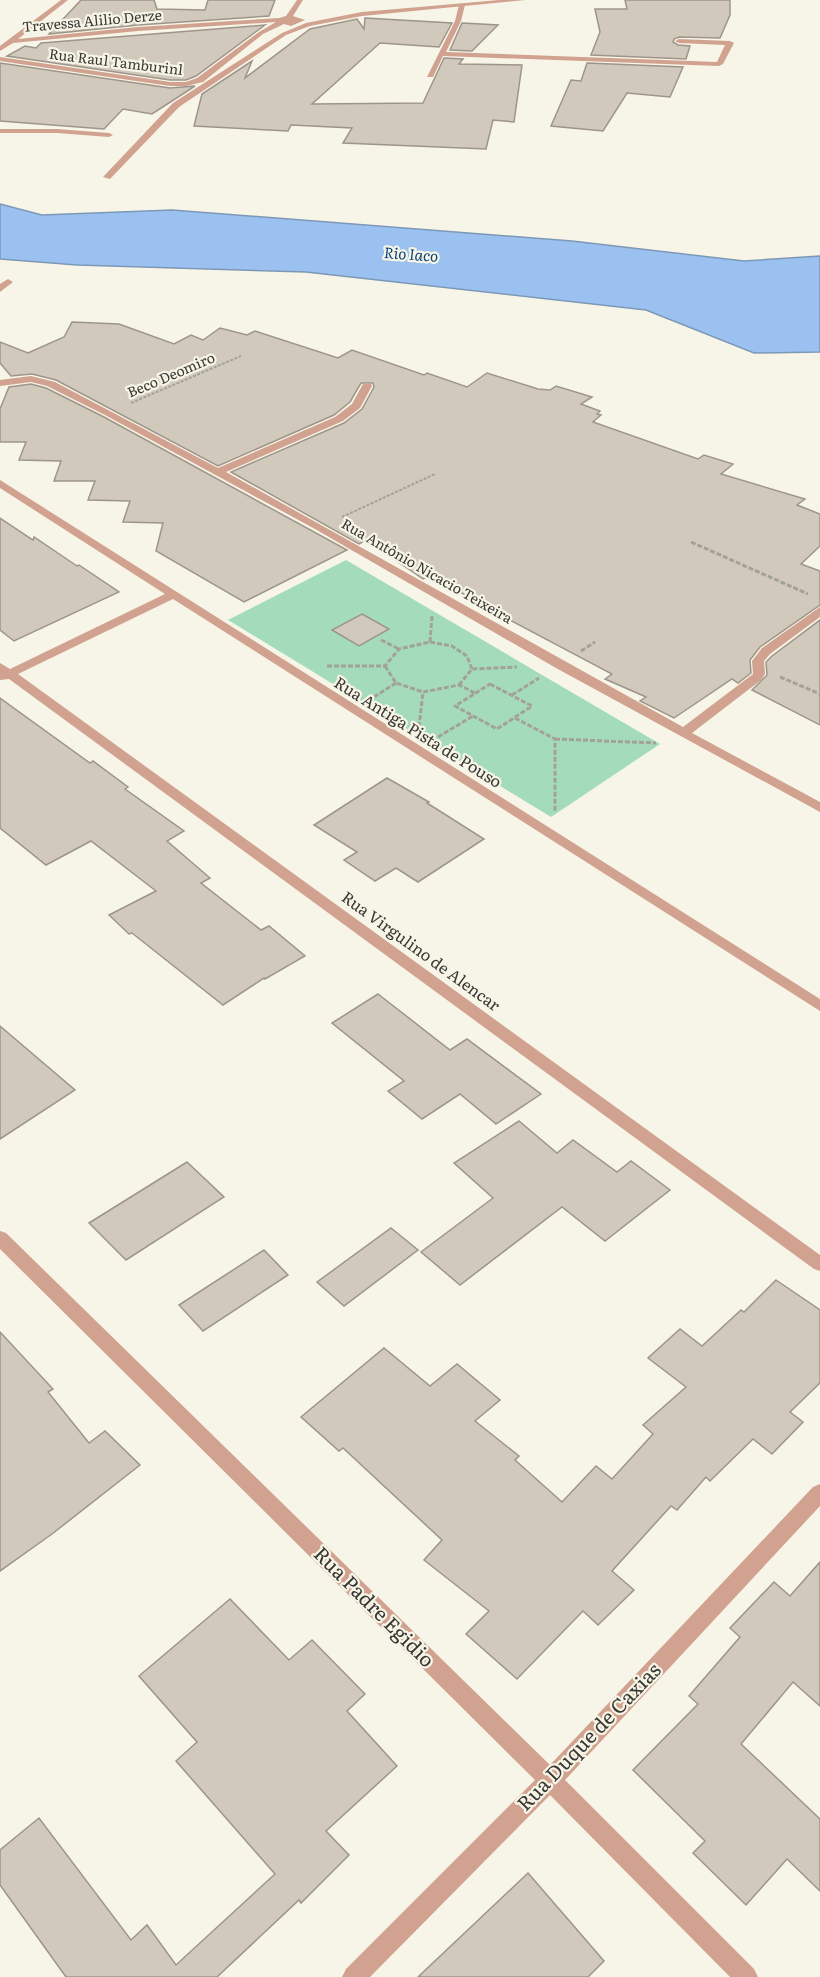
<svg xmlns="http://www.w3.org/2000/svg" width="820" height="1977" font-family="Literata,serif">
<rect width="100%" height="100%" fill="#f7f5e7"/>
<!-- green -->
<polygon fill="#a4dcbb" points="346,560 660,744 551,817 228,620"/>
<!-- water -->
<polygon fill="#9ac1ef" stroke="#7d98b7" stroke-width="1.5" points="0,204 42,215 172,210 572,241 744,261 820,256 820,352 754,353 646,310 306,272 77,265 0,259"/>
<!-- building -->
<g fill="#d2c9bd" stroke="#9e958a" stroke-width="1.5">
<polygon points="81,0 154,0 157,9 205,10 208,0 275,0 269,16 138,25 49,34"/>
<polygon points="625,0 730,0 730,15 720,38 679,37 674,39 673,42 678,45 690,46 686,59 591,55 600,32 595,9 627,9"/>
<polygon points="365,18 452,23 439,47 380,43 312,104 423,103 444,58 463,59 459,64 522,65 514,122 493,120 486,149 343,143 352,128 291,125 288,131 194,126 202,94 252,61 245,78 310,29 357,19 364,29"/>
<polygon points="462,23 498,25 472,51 450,50"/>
<polygon points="265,25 196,76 186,80 170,80 7,56 25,46 36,48 41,43"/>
<polygon points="0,63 170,88 195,86 152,114 123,109 104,129 0,121"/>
<polygon points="587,63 683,67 670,97 627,93 603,131 551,126 571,80 581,81"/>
<polygon points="72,322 119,324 174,344 191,335 203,340 220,328 247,335 255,331 338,358 352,350 424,375 427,373 467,387 487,373 538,389 550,390 556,386 592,397 581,404 600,411 597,414 601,415 593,422 698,459 704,455 733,464 721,474 805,499 797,505 820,514 820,546 801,564 820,571 820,605 760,647 750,660 751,673 738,683 732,679 674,718 640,701 646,697 605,679 612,674 510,620 508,621 432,575 423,579 366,540 359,544 231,472 344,423 362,409 374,387 373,383 361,383 350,402 334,415 218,466 56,380 32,374 11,376 0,363 0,342 28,353 64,337"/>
<polygon points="31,384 46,388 104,417 347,550 244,602 156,551 163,523 123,522 130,501 88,500 95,481 54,481 61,461 19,460 26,442 0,442 0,409 9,387"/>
<polygon points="0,518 33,540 34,537 77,566 79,565 119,592 14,641 0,630"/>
<polygon points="362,614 389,629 359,646 332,630"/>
<polygon points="820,620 820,725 752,690 767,675 766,662 772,656"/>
<polygon points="0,698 90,763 93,761 128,787 125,789 184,831 167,841 210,878 201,883 261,930 269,926 305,956 265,979 264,978 223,1005 132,933 129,934 109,915 156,891 91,841 46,865 0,828"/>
<polygon points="387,778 429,802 427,803 484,839 418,882 396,868 375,881 344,860 357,852 314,825"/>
<polygon points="378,994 450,1050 467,1039 541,1094 496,1124 460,1094 422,1119 388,1091 404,1081 332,1023"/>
<polygon points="0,1026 75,1090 0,1139"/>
<polygon points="519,1121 557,1153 573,1140 617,1172 631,1161 670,1190 605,1241 562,1207 460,1285 421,1252 493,1198 454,1163"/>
<polygon points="187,1162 224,1197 126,1260 89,1223"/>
<polygon points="391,1228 418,1250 344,1306 317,1282"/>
<polygon points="264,1250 288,1275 203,1331 179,1305"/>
<polygon points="776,1280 820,1310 820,1383 790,1412 803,1422 772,1454 753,1439 710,1481 706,1477 677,1510 671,1506 612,1571 634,1590 598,1625 583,1611 517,1679 466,1634 489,1611 424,1560 442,1540 343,1448 339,1451 301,1417 384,1348 430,1386 457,1364 500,1400 475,1421 519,1456 515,1460 562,1502 596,1466 612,1479 653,1434 643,1425 686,1387 648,1358 680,1329 702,1346 741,1310 744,1312"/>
<polygon points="0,1332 53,1389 48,1392 89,1443 105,1431 140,1465 52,1534 0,1571"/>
<polygon points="820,1562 820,1706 793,1682 741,1744 820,1819 820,1891 787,1859 746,1905 693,1853 705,1841 633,1770 698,1704 689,1696 740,1637 730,1628 774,1582 790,1596"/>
<polygon points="230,1599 289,1660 312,1640 365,1694 347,1711 397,1766 326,1831 349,1855 301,1903 299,1900 217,1977 66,1977 0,1885 0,1850 39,1818 131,1940 147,1925 176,1965 275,1874 176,1761 197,1742 139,1676"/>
<polygon points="528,1873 604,1961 588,1977 418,1977"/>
</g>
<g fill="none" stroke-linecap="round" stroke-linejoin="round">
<!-- path-far1 -->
<g stroke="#a3a298" stroke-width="2" stroke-dasharray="3 1.5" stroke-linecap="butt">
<polyline points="131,403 241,356"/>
<polyline points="342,517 435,474"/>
</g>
<!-- path -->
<g stroke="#a3a298" stroke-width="3" stroke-dasharray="5 2" stroke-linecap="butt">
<polyline points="691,542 808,594"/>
<polyline points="381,640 399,649"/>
<polyline points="430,642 432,616"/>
<polyline points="581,651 595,642"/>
<polyline points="327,666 385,666 399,649 430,642 452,646 467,656 472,669"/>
<polyline points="385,666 396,683 423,692 459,685 475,693"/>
<polyline points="780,677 820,694"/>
<polygon points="490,684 532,706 497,729 455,706"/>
<polyline points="459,685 472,669 517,667"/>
<polyline points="512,695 539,678"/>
<polyline points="374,697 396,683"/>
<polyline points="515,718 555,739 555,812"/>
<polyline points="419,727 423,692"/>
<polyline points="438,737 473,716"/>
<polyline points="555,739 656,743"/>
</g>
<!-- minor -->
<g fill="#d1a28f" fill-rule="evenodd">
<polygon points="61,0 68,0 18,39 138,27 279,18 286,16 297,0 303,0 293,16 305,20 291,26 284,24 263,34 203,82 186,86 170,86 0,61 0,57 170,82 186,82 197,78 259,32 276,22 138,31 13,43 0,51 0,46"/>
<polygon points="462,3 465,5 461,21 446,52 717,62 725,45 679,43 675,41 679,39 730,41 734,43 723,64 719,66 443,56 433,77 427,77 455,21 459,5"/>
<polygon points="0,129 57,129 109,133 113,135 109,137 57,133 0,133"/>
<polygon points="31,376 55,382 218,468 335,417 352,404 363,384 371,384 372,386 360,408 343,421 226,472 683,727 753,674 752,661 762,648 820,607 820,617 770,654 764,661 765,674 761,680 692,733 820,802 820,812 556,668 315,529 105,415 47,386 31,382 0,386 0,380"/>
<polygon points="0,480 820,999 820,1011 173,599 18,674 820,1255 820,1271 814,1269 9,679 0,680 0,663 10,669 165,594 0,488"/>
<polygon points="0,1231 6,1233 550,1765 813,1487 820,1484 820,1506 565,1780 754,1969 758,1977 730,1977 550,1795 370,1977 342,1977 346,1969 535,1780 0,1249"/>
</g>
<!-- tertiary -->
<g fill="#d1a28f" fill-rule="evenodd">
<polygon points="499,0 525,0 362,16 310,26 286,35 179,107 110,179 103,177 173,103 282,33 306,23 362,12"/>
<polygon points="8,279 13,282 0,292 0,284"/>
</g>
</g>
<g text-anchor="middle" stroke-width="4.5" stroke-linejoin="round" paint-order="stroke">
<!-- far-street labels -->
<g font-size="14" fill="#393833" stroke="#f7f5e7">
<text transform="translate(92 21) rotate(-5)" y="5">Travessa Alilio Derze</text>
<text transform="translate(116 62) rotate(7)" y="5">Rua Raul Tamburinl</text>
<text transform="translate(171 375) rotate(-23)" y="5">Beco Deomiro</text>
<text transform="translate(427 571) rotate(30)" y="5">Rua Antônio Nicacio Teixeira</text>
</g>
<!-- far-water labels -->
<g font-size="15" font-style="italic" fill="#084178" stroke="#f7f5e7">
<text transform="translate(411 255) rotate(4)" y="5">Rio Iaco</text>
</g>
<!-- street labels -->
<g font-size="16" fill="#393833" stroke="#f7f5e7">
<text transform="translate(418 732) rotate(32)" y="6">Rua Antiga Pista de Pouso</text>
<text transform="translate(421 951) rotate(36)" y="6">Rua Virgulino de Alencar</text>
</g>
<!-- near-street labels -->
<g font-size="20" fill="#393833" stroke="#f7f5e7">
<text transform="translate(374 1607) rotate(45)" y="7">Rua Padre Egidio</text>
<text transform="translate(589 1737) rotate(-46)" y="7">Rua Duque de Caxias</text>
</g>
</g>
</svg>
